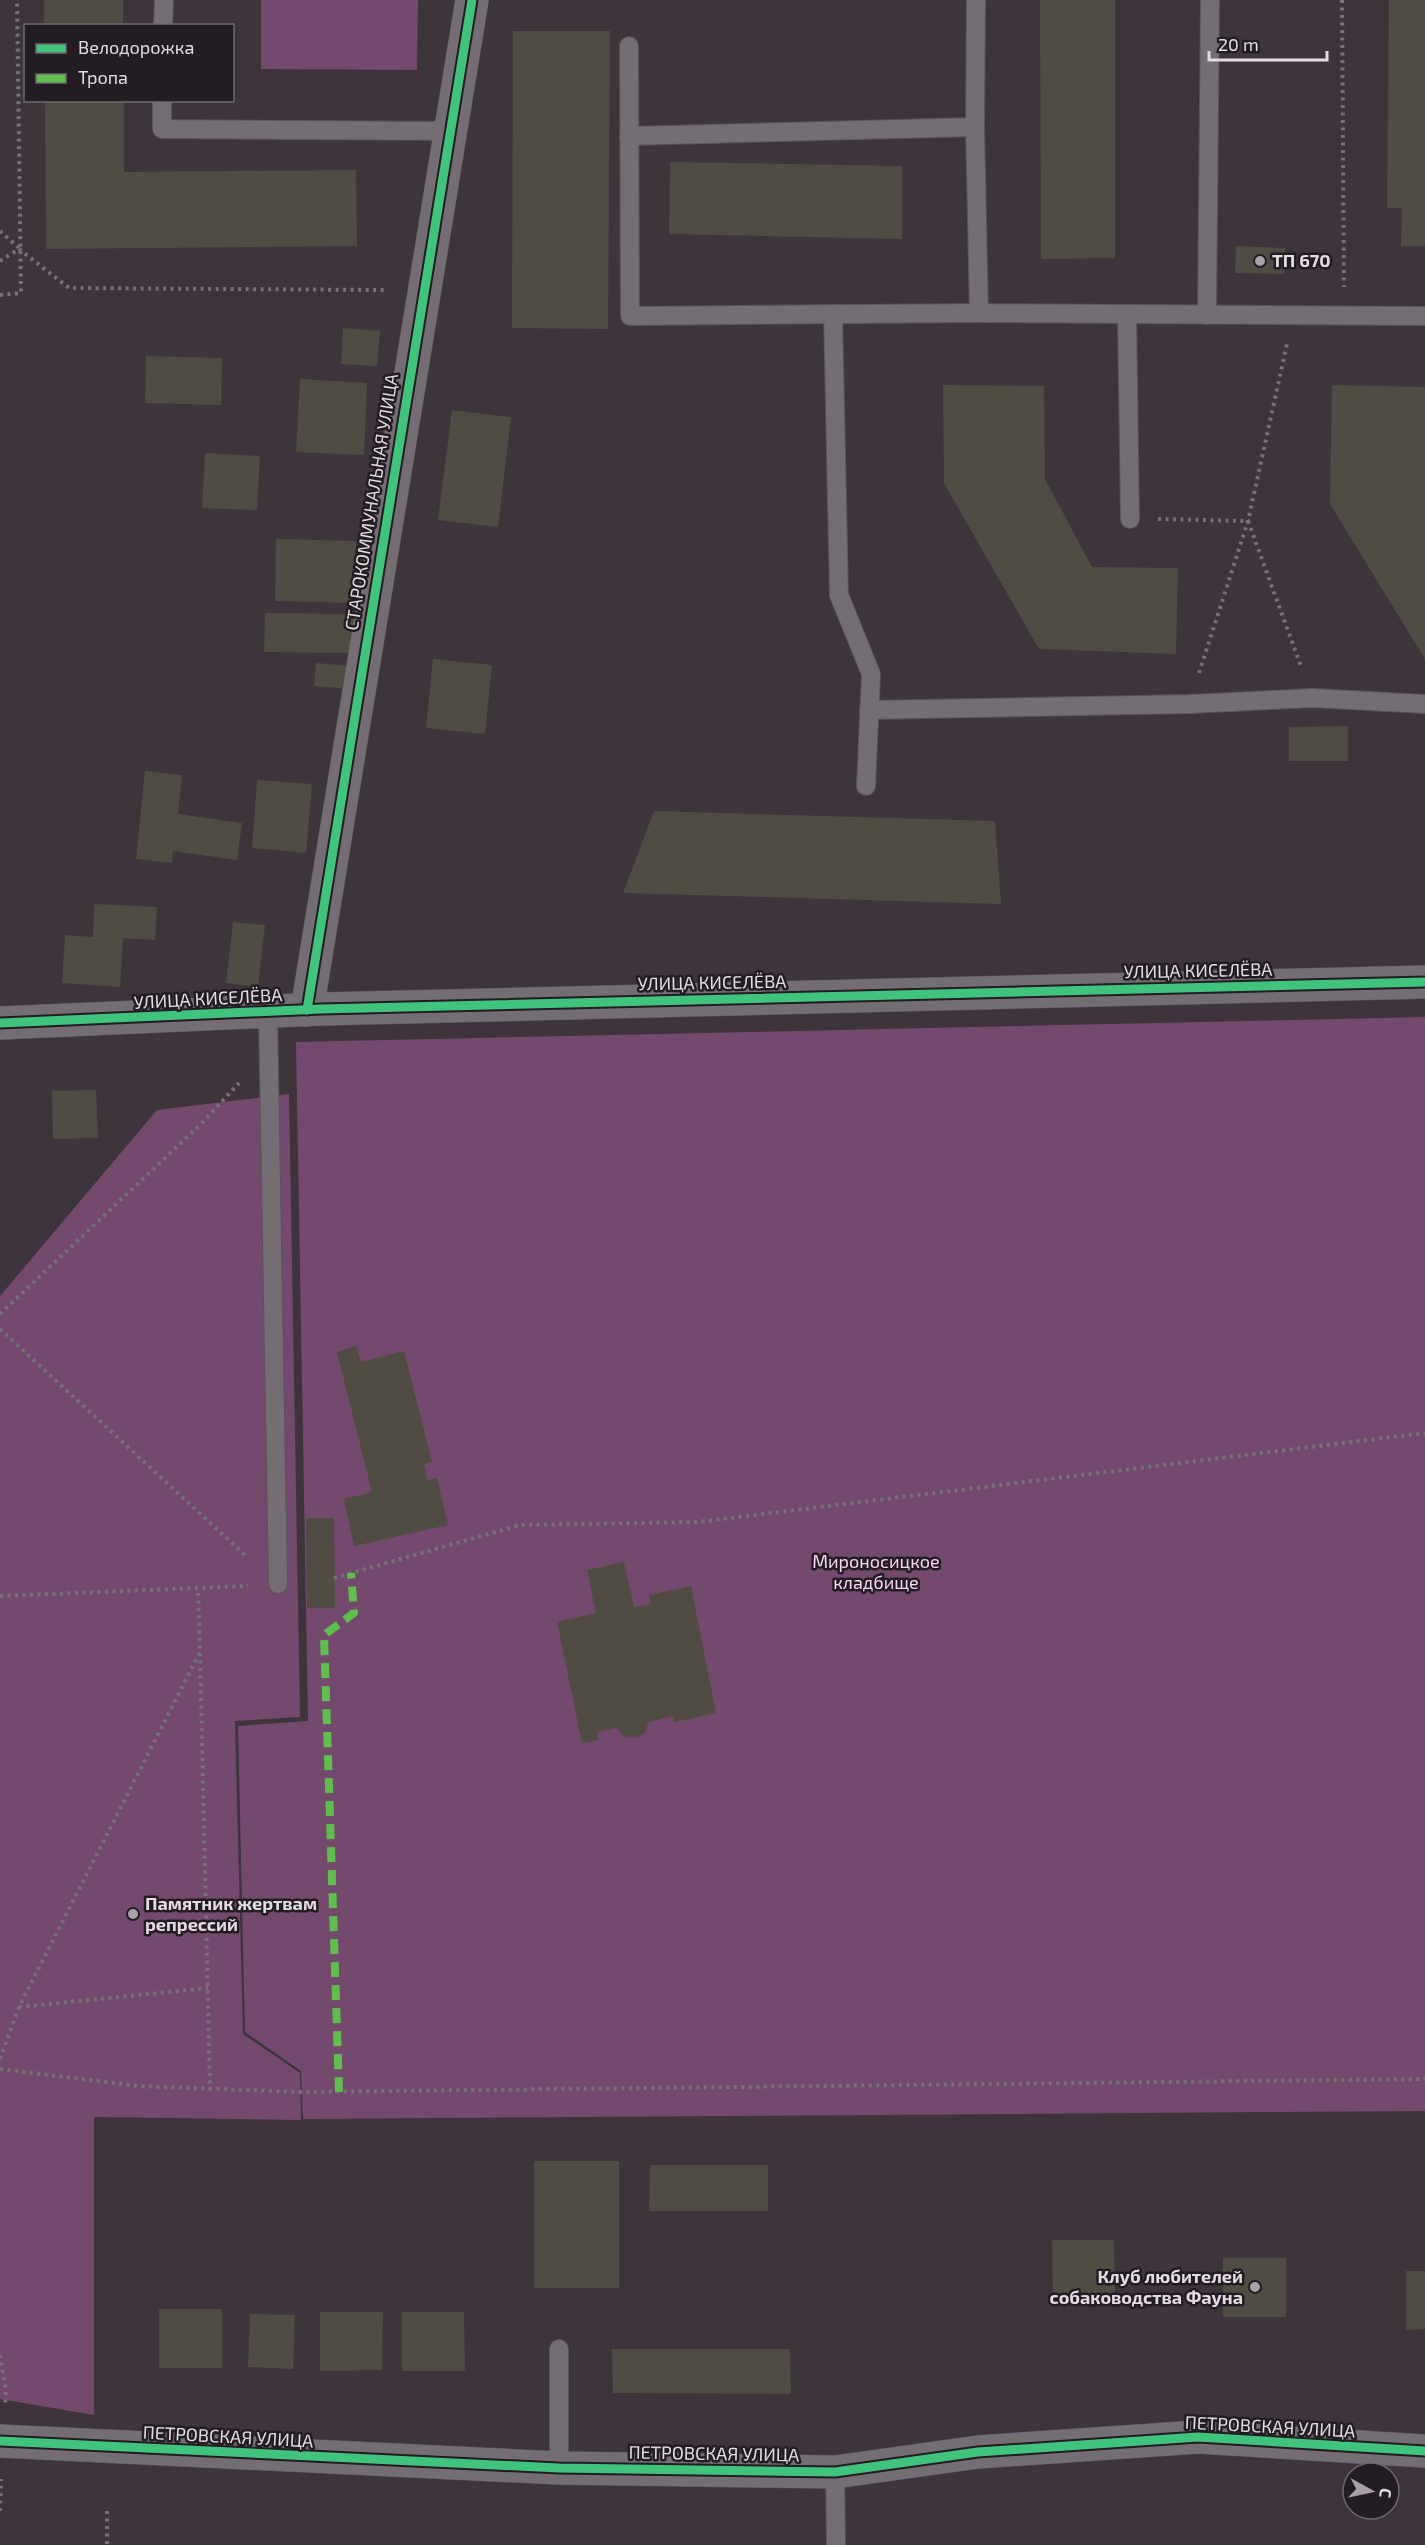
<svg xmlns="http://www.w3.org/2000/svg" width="1425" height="2545" font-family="'Exo 2',sans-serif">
<rect width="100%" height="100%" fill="#3e343c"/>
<!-- green -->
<g fill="#734a6d">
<polygon points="261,0 418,0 417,70 261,69"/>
<polygon points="1425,1017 1425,2111 303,2119 301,2071 245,2032 238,1726 308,1721 296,1042"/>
<polygon points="289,1094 300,1717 235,1721 243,2034 300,2073 301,2120 94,2117 94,2415 0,2399 0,1296 157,1110"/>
</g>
<!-- building -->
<g fill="#504c44">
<rect x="44" y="0" width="79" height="26"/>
<polygon points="1040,0 1115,0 1115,258 1041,259"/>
<polygon points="1389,0 1425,0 1425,246 1401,246 1402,208 1387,208"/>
<polygon points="513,31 610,31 608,329 512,328"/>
<polygon points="45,100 124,100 124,172 356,170 357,246 46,249"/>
<polygon points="670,162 902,166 902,239 669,234"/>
<polygon points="1236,246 1285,248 1284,274 1235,273"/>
<polygon points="343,328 380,331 377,366 341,364"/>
<polygon points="146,356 222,358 221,405 145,403"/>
<polygon points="300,379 367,383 364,455 296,452"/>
<polygon points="943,385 1044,386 1045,479 1092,567 1178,568 1176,654 1039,649 944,483"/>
<polygon points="1332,385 1425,387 1425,659 1330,504"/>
<polygon points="452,410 511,417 498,527 438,520"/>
<polygon points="205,453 260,456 257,510 202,508"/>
<polygon points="276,539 356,541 354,603 275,601"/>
<polygon points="265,613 353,614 353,653 264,652"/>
<polygon points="433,659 492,665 485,734 426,728"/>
<polygon points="316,663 352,666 350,689 314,686"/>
<polygon points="1348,726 1348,761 1289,761 1289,727"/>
<polygon points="145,771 182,775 178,814 242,823 237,860 173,851 172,863 136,859"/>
<polygon points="257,780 312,784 306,853 252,848"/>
<polygon points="654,811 995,821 1001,904 623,893"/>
<polygon points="94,904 157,907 155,940 123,938 120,987 62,983 65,935 93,937"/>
<polygon points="233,922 265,925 258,987 226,983"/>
<polygon points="96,1090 98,1138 53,1139 52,1091"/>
<polygon points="356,1346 361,1362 404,1351 432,1462 424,1464 428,1480 437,1478 448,1525 354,1546 344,1499 372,1492 337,1352"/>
<polygon points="306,1518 334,1518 335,1608 307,1608"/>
<polygon points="624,1562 634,1607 651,1604 649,1595 691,1586 716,1713 674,1722 673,1716 648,1722 646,1732 637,1738 625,1737 617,1728 597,1732 598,1740 582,1743 557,1622 596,1613 587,1570"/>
<rect x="534" y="2161" width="85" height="127"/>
<polygon points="650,2165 768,2165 768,2211 649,2211"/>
<polygon points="1052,2240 1114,2240 1115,2298 1053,2299"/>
<rect x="1223" y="2258" width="63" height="59"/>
<polygon points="1406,2271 1425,2271 1425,2329 1406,2330"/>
<rect x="159" y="2309" width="63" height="59"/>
<polygon points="320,2312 383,2312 382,2370 320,2371"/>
<polygon points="402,2312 464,2312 465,2371 402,2371"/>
<polygon points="250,2314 295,2315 293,2369 248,2367"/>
<polygon points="612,2349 790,2349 791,2394 613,2393"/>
</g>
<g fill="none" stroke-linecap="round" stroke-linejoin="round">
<defs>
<g id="lane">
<polyline points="976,0 975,127 979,313 1425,316"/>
<polyline points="163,26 164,0"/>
<polyline points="629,46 630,316 979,313"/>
<polyline points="162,100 162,129 449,131"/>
<polyline points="629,136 975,127"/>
<polyline points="833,314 839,595 871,674 866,786"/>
<polyline points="1127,314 1130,519"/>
<polyline points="1207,315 1210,0"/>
<polyline points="869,710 1190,704 1313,698 1425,704"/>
<polyline points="268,1013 278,1584"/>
<polyline points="559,2349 559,2468"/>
<polyline points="835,2472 836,2545"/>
</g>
<g id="street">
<polyline points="307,1010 472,0"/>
<polyline points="0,1023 321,1009 1425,982"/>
<polyline points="0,2441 559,2468 835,2472 978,2452 1198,2437 1425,2451"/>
</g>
</defs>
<!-- lane casing -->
<use href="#lane" stroke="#5a5359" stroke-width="20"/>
<!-- street casing -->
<use href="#street" stroke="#5a5359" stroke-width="34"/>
<!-- path -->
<g stroke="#787177" stroke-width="4" stroke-dasharray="3 4.5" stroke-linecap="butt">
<polyline points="1342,0 1344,287"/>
<polyline points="0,231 19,248"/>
<polyline points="0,261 19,249 69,288 387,290"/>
<polyline points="0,295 21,293 17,0"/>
<polyline points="1158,519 1248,521 1302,669"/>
<polyline points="1199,673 1248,521 1287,344"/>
<polyline points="0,1314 202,1123 239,1083"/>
<polyline points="0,1329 246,1556"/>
<polyline points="334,1578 520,1525 698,1522 1425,1433"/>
<polyline points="0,1596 248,1586"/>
<polyline points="200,1653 210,2090"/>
<polyline points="19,2007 208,1988"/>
<polyline points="0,2059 19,2007 200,1652 198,1589"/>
<polyline points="0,2069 138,2086 302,2092 1425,2079"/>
<polyline points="0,2355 6,2391 5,2405"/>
<polyline points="0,2511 1,2479"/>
<polyline points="107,2511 107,2545"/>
</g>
<!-- lane -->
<use href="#lane" stroke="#746d73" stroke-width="18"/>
<!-- street -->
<use href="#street" stroke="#746d73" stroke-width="33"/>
<!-- quiet -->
<polyline stroke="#5fbe4e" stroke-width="8" stroke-dasharray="15 8" stroke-linecap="butt" points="339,2092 324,1635 354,1613 351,1573"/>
<defs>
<g id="cycleway">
<polyline points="307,1010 472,0"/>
<polyline points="0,1023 321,1009 1425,982"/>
<polyline points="0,2441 559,2468 835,2472 978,2452 1198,2437 1425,2451"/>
</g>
</defs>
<!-- cycleway casing -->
<use href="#cycleway" stroke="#231c22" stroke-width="13"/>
<!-- cycleway -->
<use href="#cycleway" stroke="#40c37c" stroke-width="9"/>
</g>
<!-- markers -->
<g fill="#aaa0a8" stroke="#231c22" stroke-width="2">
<circle cx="1260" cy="261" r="6"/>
<circle cx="133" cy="1914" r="6"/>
<circle cx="1255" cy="2287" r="6"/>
</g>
<g text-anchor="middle" stroke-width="5" stroke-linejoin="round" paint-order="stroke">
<!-- poi labels -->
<g font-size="18" font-weight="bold" fill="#e4dae2" stroke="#231c22" text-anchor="start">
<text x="1272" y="267">ТП 670</text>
<text x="145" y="1910">Памятник жертвам<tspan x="145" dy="21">репрессий</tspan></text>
<text x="1243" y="2283" text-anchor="end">Клуб любителей<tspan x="1243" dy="21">собаководства Фауна</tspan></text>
</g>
<!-- street labels -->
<g font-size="18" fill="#e4dae2" stroke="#231c22">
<text transform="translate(372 502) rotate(-81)" y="6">СТАРОКОММУНАЛЬНАЯ УЛИЦА</text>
<text transform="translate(1198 971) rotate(-1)" y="6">УЛИЦА КИСЕЛЁВА</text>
<text transform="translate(712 983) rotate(-1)" y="6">УЛИЦА КИСЕЛЁВА</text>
<text transform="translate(208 999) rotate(-3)" y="6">УЛИЦА КИСЕЛЁВА</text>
<text transform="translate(1270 2427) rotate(3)" y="6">ПЕТРОВСКАЯ УЛИЦА</text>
<text transform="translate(228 2437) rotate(3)" y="6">ПЕТРОВСКАЯ УЛИЦА</text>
<text transform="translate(714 2454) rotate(1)" y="6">ПЕТРОВСКАЯ УЛИЦА</text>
</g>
<!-- park labels -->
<g font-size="18" fill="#fad5f4" stroke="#231c22">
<text x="876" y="1568">Мироносицкое<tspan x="876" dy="21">кладбище</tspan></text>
</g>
</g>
<!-- legend -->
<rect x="24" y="24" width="210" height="78" fill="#231c22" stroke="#70686f" stroke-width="1.5"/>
<rect x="36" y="44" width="30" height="9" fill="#40c37c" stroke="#70686f" stroke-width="1.5"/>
<text x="78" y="54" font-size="18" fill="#e4dae2">Велодорожка</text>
<rect x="36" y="74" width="30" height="9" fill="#5fbe4e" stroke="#70686f" stroke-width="1.5"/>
<text x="78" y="84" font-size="18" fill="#e4dae2">Тропа</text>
<!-- north arrow -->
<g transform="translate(1371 2491) rotate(98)"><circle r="28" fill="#231c22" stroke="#70686f" stroke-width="1.5"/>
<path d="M0-4.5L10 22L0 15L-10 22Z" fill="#aaa0a8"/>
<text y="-9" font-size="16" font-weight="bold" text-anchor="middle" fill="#e4dae2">С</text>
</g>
<!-- scale -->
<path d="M1209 51v9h118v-9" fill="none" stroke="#e4dae2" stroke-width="3"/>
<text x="1218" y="51" font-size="18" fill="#e4dae2" stroke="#231c22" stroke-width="4.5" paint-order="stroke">20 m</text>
</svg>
